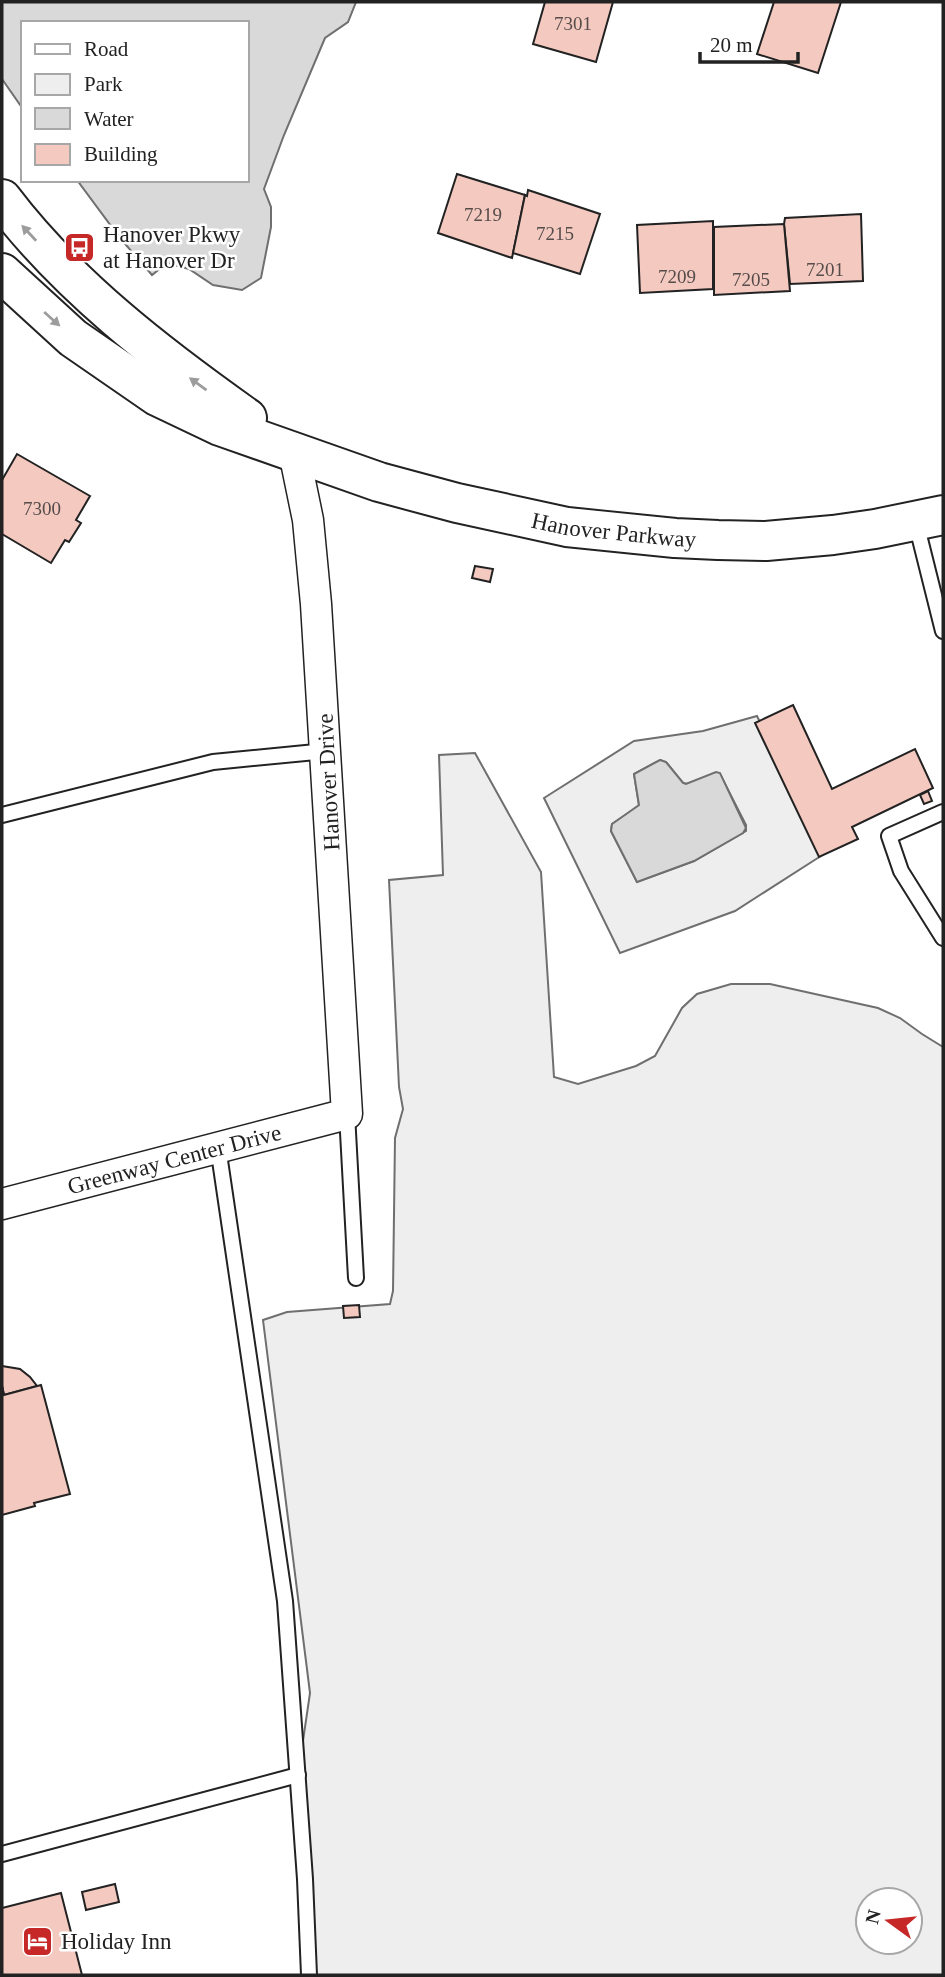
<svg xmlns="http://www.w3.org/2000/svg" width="945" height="1977" font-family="Georgia,serif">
<rect width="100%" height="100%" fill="#fff"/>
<!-- green -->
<g fill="#eee" stroke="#6f6f6f" stroke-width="2" fill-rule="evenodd">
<path d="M757 716 824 854 735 911 620 953 544 798 634 741 703 731ZM660 760 666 762 683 783 687 784 716 773 720 774 746 825V831L694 861 637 882 611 831 612 824 638 807 639 805 634 774Z"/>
<path d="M475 753 541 872 554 1077 578 1084 636 1066 655 1056 682 1008 697 994 731 984H770L878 1008 900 1018 922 1034 943 1047V1975H309L298 1775 310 1693 263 1320 287 1312 390 1304 393 1291 395 1138 403 1109 399 1087 389 880 443 875 439 755ZM868 1900H910V1942H868Z"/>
</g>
<!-- water -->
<g fill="#d9d9d9" stroke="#6f6f6f" stroke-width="2">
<polygon points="2,2 356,2 348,22 325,38 284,135 264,189 271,207 271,227 261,278 242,290 213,285 189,269 167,263 152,275 120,238 77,180 247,180 247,23 23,23 23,109 2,79"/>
<polygon points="660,760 666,762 683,783 686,784 716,772 720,773 746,828 743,833 694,861 637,882 611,831 612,824 639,805 634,774"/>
</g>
<!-- building -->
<g fill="#f3c9c0" stroke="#222" stroke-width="2">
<polygon points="545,2 613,2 596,62 533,44"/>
<polygon points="774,2 841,2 818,73 757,54"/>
<polygon points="457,174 525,195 512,258 438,233"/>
<polygon points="528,190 600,214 580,274 513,253 525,195 527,196"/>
<polygon points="861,214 863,281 790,284 784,224 785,218"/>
<polygon points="713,221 713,289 640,293 637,225"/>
<polygon points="784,224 790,291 714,295 714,227"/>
<polygon points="17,454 90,496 76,520 81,523 69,542 65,540 51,563 2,534 2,480"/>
<polygon points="475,566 493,569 490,582 472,578"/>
<polygon points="793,705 832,789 915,749 933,788 852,827 858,839 819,857 755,723"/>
<polygon points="928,791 932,801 924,804 920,795"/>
<polygon points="359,1305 360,1317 344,1318 343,1306"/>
<polygon points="2,1366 20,1369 30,1377 37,1386 4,1395 2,1386"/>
<polygon points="41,1385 70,1494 34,1503 35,1506 2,1515 2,1386 4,1395"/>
<polygon points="115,1884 119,1902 86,1910 82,1892"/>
<polygon points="61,1893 82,1975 2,1975 2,1908"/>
</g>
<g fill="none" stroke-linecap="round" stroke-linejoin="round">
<defs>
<g id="lane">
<polyline points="916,523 943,631"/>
<polyline points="943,812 889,836 901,871 943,938"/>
<polyline points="2,815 213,762 326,751"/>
<polyline points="347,1114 356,1278"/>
<polyline points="218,1147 285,1601 305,1879 309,1975"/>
<polyline points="2,1854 298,1775"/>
</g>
<g id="street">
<path id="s1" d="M2 1204 347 1114 316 604 308 520 294 452"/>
</g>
<g id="secondary">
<path d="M2 199C68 286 158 355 247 418"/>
<path id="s2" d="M2 273 73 338 157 396 220 426 379 482 457 503 567 527 675 538 718 540 766 541 833 535 875 529 943 515"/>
</g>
</defs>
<!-- lane casing -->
<use href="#lane" stroke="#222" stroke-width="18"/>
<!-- street casing -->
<use href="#street" stroke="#222" stroke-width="33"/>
<!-- secondary casing -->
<use href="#secondary" stroke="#222" stroke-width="42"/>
<!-- lane -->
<use href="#lane" stroke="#fff" stroke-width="14"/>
<!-- street -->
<use href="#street" stroke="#fff" stroke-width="30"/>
<!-- secondary -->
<use href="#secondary" stroke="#fff" stroke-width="38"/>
</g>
<!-- one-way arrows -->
<defs><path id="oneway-solid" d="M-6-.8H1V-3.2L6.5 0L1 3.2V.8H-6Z" transform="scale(1.75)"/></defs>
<g fill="#9c9c9c">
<use href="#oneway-solid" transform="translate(29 233) rotate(-133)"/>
<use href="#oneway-solid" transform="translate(52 319) rotate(42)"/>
<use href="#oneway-solid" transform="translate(198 384) rotate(-144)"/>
</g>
<!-- icons -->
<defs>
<symbol id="bus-square" viewBox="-11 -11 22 22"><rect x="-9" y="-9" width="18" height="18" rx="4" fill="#c62828" stroke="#fff"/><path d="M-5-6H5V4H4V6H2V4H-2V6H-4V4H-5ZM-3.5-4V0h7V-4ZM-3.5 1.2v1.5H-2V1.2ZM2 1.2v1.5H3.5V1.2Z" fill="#fff"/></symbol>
<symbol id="hotel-square" viewBox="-11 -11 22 22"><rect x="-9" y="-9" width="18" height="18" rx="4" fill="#c62828" stroke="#fff"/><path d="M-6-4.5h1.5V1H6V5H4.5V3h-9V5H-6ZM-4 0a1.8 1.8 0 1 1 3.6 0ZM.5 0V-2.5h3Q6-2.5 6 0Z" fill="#fff"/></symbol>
</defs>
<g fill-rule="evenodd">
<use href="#bus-square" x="62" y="230" width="35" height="35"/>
<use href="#hotel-square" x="20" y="1924" width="35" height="35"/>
</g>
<g text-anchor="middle" stroke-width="5" stroke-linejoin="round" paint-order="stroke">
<!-- number labels -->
<g font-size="19" fill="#564c4a">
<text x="573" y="30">7301</text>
<text x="483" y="221">7219</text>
<text x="555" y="240">7215</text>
<text x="825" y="276">7201</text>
<text x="677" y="283">7209</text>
<text x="751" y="286">7205</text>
<text x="42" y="515">7300</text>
</g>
<!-- poi labels -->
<g font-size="23" fill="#222" stroke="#fff" text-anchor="start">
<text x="103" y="242">Hanover Pkwy<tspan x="103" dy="26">at Hanover Dr</tspan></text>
<text x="61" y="1949">Holiday Inn</text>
</g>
<!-- street labels -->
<g font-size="23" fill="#222" stroke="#fff">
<text dy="8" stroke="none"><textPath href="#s2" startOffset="677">Hanover Parkway</textPath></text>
<text transform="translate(328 782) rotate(-93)" y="8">Hanover Drive</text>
<text dy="8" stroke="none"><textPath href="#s1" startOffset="178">Greenway Center Drive</textPath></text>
</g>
</g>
<!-- border -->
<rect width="945" height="1977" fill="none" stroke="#222222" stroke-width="7"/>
<!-- legend -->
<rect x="21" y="21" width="228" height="161" fill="#ffffff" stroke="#a7a7a7" stroke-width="2"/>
<rect x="35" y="44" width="35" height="10" fill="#ffffff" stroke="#a7a7a7" stroke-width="2"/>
<text x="84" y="56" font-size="21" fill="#222222">Road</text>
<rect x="35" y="74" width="35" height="21" fill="#eeeeee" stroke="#a7a7a7" stroke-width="2"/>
<text x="84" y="91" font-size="21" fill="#222222">Park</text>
<rect x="35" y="108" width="35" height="21" fill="#d9d9d9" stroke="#a7a7a7" stroke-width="2"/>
<text x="84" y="126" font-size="21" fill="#222222">Water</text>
<rect x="35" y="144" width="35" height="21" fill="#f3c9c0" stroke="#a7a7a7" stroke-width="2"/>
<text x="84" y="161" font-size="21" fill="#222222">Building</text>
<!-- north arrow -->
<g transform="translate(889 1921) rotate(285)"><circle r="33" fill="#ffffff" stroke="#a7a7a7" stroke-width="2"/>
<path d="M0-5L12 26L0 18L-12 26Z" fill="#c62828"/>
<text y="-10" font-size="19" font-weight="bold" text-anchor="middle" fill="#222222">N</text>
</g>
<!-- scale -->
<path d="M700 52v10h98v-10" fill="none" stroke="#222222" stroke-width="3.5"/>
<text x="710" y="52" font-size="21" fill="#222222" stroke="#ffffff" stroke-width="5" paint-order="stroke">20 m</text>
</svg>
